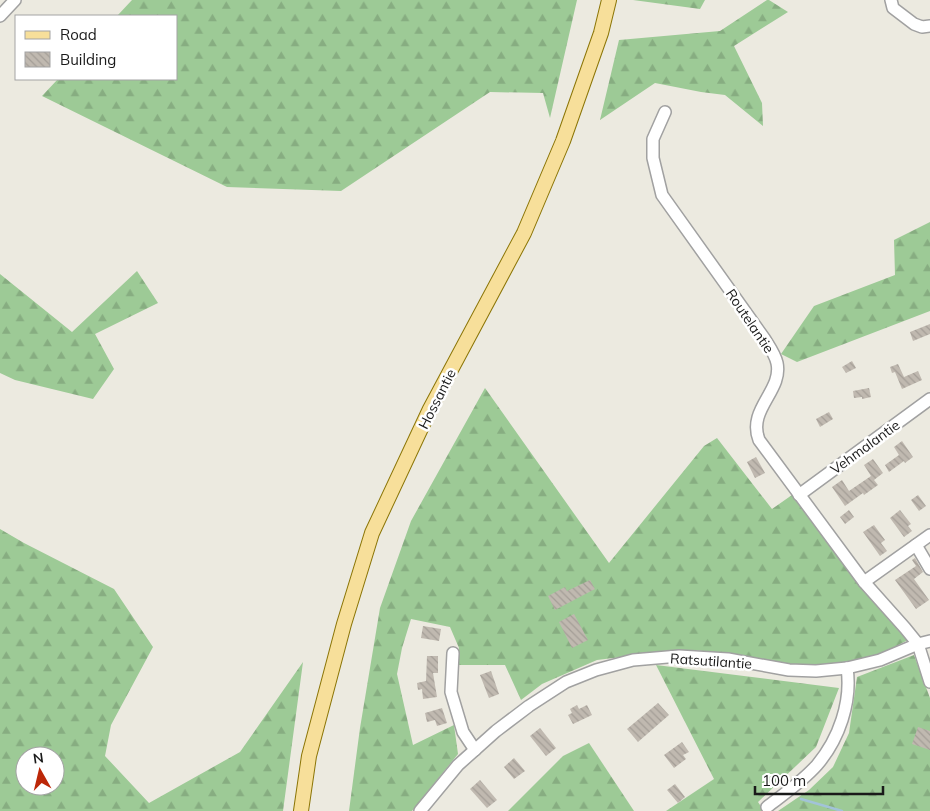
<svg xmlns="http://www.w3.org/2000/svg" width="930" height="811" font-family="Mulish,sans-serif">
<defs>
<pattern id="forest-firs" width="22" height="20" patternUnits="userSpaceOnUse" patternTransform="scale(1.25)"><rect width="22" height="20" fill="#9dca96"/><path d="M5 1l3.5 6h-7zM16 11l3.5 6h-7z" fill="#87ad81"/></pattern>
<pattern id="building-back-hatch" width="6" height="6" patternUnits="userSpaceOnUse" patternTransform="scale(1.25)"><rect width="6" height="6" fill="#c0b9b0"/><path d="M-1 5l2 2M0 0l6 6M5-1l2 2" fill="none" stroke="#a49e97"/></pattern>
</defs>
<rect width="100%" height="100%" fill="#eceae0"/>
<!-- forest -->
<g fill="url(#forest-firs)" fill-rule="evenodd">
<polygon points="132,0 577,0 550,118 543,93 490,92 341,191 227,187 42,96 58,79 176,79 176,16 117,16"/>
<polygon points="633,0 705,0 700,9"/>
<polygon points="767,0 769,0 788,12 734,46 762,103 763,126 725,95 701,92 655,83 600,120 619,40 720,31"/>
<polygon points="930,222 930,311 797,362 781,354 814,306 895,275 894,240"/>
<polygon points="137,271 158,303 95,334 114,369 93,399 15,380 0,373 0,274 72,332"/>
<polygon points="485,388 609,563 704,446 717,438 772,509 792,495 879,608 908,640 879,655 844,663 812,666 783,664 696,650 662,652 597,660 542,684 521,700 505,665 458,665 459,648 450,627 411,619 402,648 397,674 413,745 454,725 458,754 412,811 349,811 360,728 380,608 411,521"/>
<path d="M0 529 24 543 114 589 153 647 111 725 105 756 149 803 240 752 303 662 283 811H0ZM25 756H55V786H25Z"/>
<polygon points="914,655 930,698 930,811 778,811 809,790 833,767 849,733 857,677"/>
<polygon points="656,665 839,688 816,747 758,802 764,811 666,811 714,779"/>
<polygon points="589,743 634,811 508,811 563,756"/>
</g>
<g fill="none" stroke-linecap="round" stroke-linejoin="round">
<!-- stream -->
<polyline stroke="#a2c3d8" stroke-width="2.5" points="801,799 842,811"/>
</g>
<!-- building -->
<g fill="url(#building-back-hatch)">
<polygon points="930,324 930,334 913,341 910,332"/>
<polygon points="852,361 856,368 846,373 842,367"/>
<polygon points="898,364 904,377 918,371 922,380 902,389 895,372 892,373 890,367"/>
<polygon points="869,388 871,397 862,399 862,397 854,398 853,391"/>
<polygon points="829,412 833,419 820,427 816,419"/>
<polygon points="902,441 913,457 905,463 904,461 889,472 885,465 899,455 894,447"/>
<polygon points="756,457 765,473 755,478 747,462"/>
<polygon points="873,459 883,473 874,480 878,485 864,495 863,493 845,506 832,487 842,480 849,491 871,476 864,465"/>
<polygon points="918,495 926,506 919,511 911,500"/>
<polygon points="849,510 854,517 845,524 840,517"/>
<polygon points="900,510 911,524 908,526 912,531 904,537 890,518"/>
<polygon points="874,525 885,540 881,543 887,551 880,556 863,532"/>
<polygon points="915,558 923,572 914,579 929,600 916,609 895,580 916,566 912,560"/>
<polygon points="590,580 595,589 555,610 548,596 565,587 567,591"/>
<polygon points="574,614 588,640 572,648 559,622"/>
<polygon points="423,626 441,629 439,641 421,638"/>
<polygon points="427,656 438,656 438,673 433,673 437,697 423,699 422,689 418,690 417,683 426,681"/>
<polygon points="491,671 499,694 489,698 480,675"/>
<polygon points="658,703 669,715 638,742 627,729"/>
<polygon points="577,705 579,709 587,705 592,715 573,724 568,715 572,713 570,709"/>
<polygon points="442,708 447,723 437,726 435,720 427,722 425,713"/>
<polygon points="918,727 930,731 930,750 912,744"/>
<polygon points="540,728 556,748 546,756 530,736"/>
<polygon points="682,742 689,752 683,755 686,759 674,768 664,755"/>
<polygon points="514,758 525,771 514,779 504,767"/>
<polygon points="480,780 497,800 487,808 470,789"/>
<polygon points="675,784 685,797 678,803 667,790"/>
</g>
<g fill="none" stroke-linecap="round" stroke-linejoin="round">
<defs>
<g id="minor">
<polyline points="891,0 893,8 914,24 922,27 930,26"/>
<polyline points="0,16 15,0"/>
<path d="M665 112 653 139V158L662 195 764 338C769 346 775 354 777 363 783 391 747 409 759 440L864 582 905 628 918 644 930 682"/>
<polyline points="799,495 930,399"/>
<polyline points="916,545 930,569"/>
<polyline points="864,582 930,535"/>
<polyline points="453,653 451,692 463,732 475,750"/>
<path d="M767 807C784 794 803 781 817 765 839 739 852 702 847 668"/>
<polyline points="420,811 458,765 496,731 529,706 566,682 596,670 633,660 679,656 728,659 789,670 816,671 847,668 880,660 918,644 930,641"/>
</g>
<polyline id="major" points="301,811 309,756 344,624 372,533 430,409 524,233 563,141 601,33 609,0"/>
</defs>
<!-- minor casing -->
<use href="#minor" stroke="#a1a1a1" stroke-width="14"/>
<!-- major casing -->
<use href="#major" stroke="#8b7506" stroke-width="16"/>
<!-- minor -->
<use href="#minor" stroke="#fff" stroke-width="11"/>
<!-- major -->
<use href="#major" stroke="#f7df9a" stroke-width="14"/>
</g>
<g text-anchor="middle" stroke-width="5" stroke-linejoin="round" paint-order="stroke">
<!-- street labels -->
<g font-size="14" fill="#1a1a1a" stroke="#fff">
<text transform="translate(750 321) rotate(56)" y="5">Routelantie</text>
<text transform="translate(437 399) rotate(-63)" y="5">Hossantie</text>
<text transform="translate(865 447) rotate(-36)" y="5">Vehmalantie</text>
<text transform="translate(711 661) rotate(4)" y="5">Ratsutilantie</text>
</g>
</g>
<!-- legend -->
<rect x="15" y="15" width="162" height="65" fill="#ffffff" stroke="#a3a3a3"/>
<rect x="25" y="31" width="25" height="8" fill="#f7df9a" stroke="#a3a3a3"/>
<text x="60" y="40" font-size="15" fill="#1a1a1a">Road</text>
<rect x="25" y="52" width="25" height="15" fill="url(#building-back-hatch)" stroke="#a3a3a3"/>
<text x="60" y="65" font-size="15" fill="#1a1a1a">Building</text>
<!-- north arrow -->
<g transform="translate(40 771) rotate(352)"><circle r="24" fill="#ffffff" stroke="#a3a3a3"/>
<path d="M0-4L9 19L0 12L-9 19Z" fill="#bc2708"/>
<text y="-8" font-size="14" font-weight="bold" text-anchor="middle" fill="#1a1a1a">N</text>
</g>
<!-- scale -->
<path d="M755 786v8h128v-8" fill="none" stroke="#1a1a1a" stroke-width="2.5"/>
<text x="762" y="786" font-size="15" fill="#1a1a1a" stroke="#ffffff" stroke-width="4" paint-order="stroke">100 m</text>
</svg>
